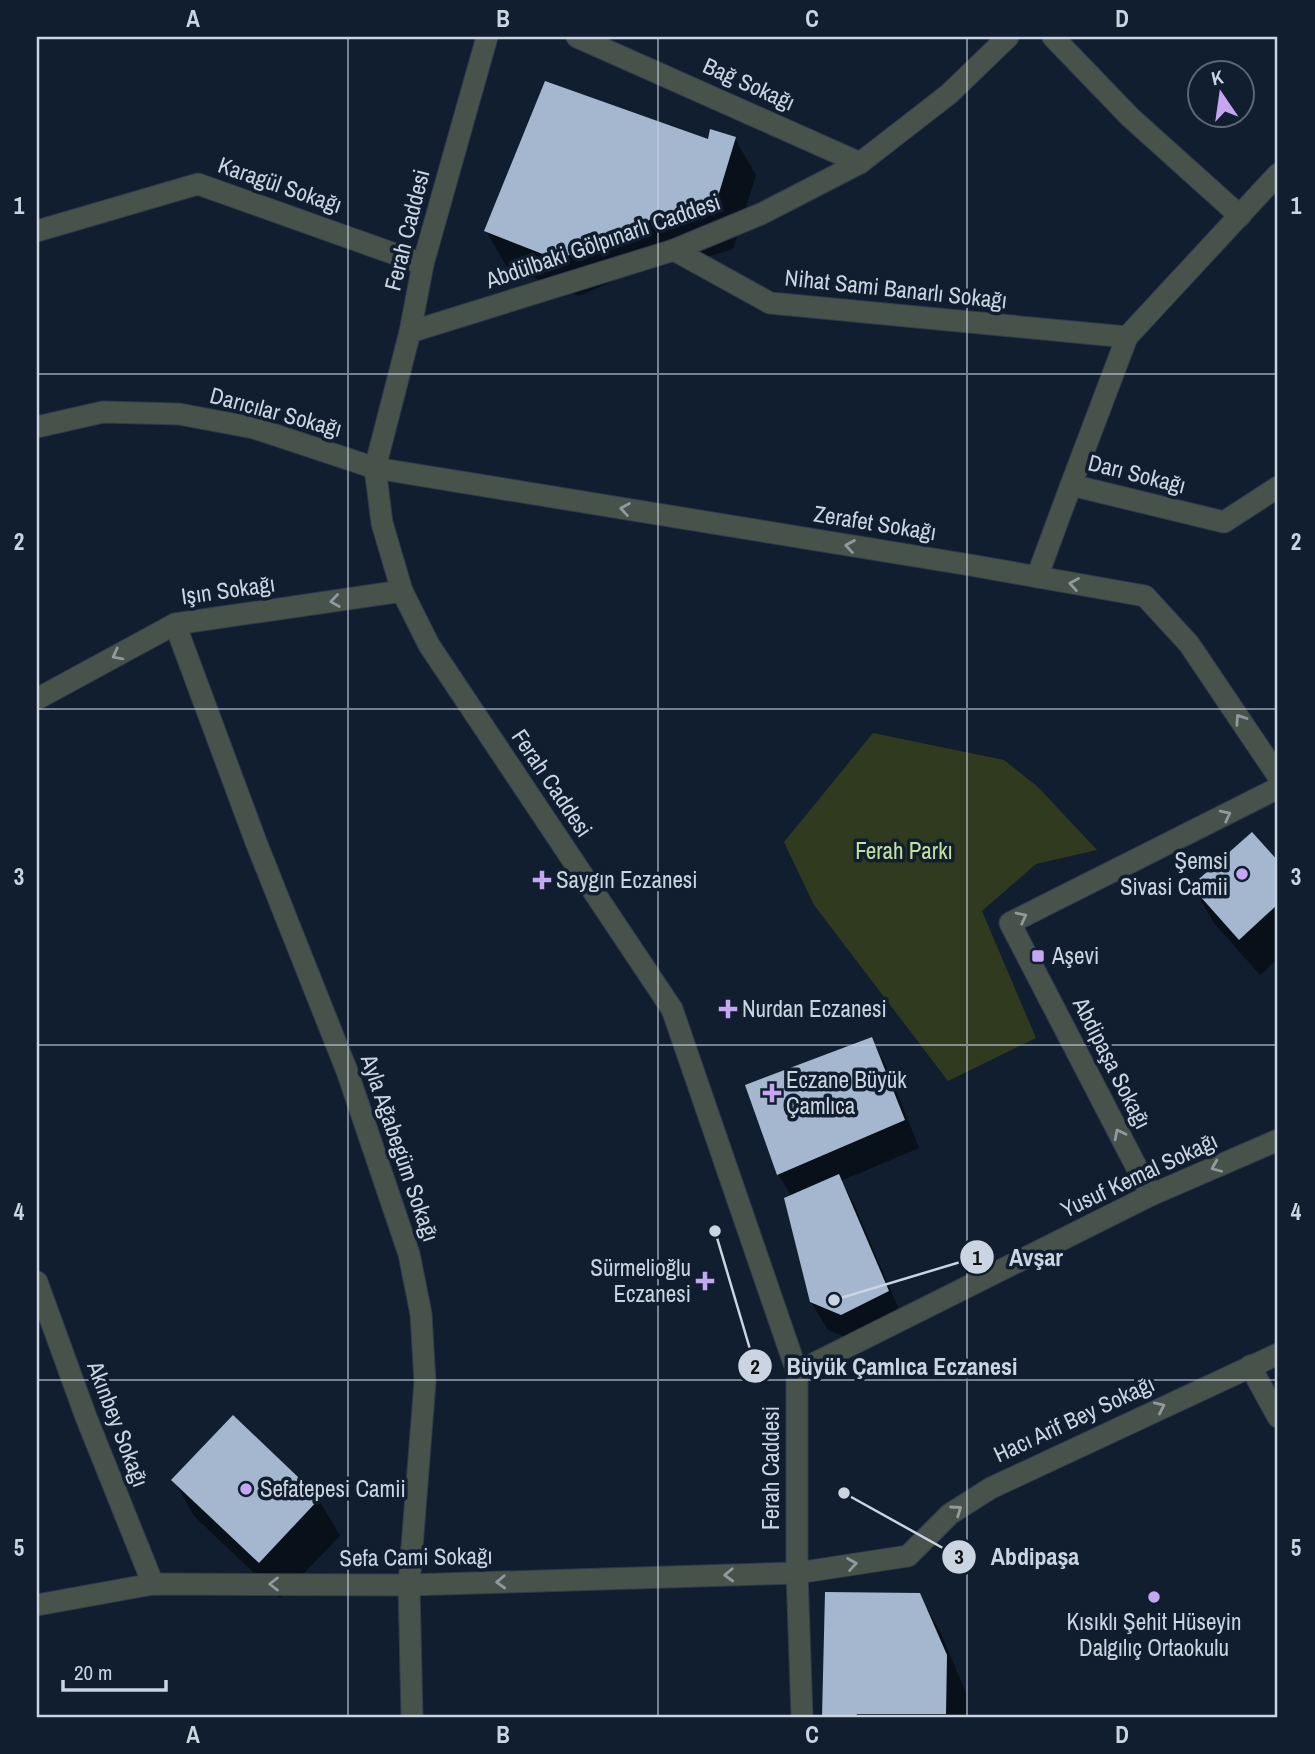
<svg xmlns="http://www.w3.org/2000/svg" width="1315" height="1754" font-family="'Archivo Narrow',sans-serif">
<rect width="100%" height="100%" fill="#101e30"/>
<!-- green -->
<polygon fill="#303a1f" points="873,733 1004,760 1038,787 1097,850 1036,864 982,911 1036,1038 948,1081 814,905 784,842"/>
<!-- shadow -->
<g fill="#0007">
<polygon points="735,139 756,175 733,249 701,259 676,253 579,296 507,267 486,231 709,141"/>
<polygon points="1251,834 1278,864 1278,959 1260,975 1214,923 1193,887"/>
<polygon points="871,1039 887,1067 919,1148 841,1181 854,1204 903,1319 858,1342 828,1330 811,1302 792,1197 778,1174"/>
<polygon points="233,1418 319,1500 340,1536 280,1598 194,1516 174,1480"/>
<polygon points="826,1593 919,1595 940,1631 966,1693 966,1717 824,1717"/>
</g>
<!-- building -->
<g fill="#a5b7cf">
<polygon points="545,81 708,139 710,129 736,137 713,213 679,223 654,218 558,260 484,231"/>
<polygon points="1252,832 1278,861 1278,904 1239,940 1191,886"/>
<polygon points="872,1037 905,1120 777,1175 745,1085"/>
<polygon points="839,1174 889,1291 841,1315 810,1302 784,1198"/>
<polygon points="233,1415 320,1498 259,1563 171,1480"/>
<polygon points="825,1592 920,1593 947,1655 946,1714 857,1714 856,1717 822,1717"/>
</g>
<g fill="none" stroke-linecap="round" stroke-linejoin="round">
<defs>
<g id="minor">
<polyline points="487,37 423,264 410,332 375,468 382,523 402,591 429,645 672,1009 797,1372 797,1573 802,1717"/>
<polyline points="577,37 860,163"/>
<polyline points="1053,37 1130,117 1240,216"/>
<polyline points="37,231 198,184 423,264"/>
<polyline points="674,250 770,303 1127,337 1278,174"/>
<polyline points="410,332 674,250 761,214 860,163 949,94 1008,37"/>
<polyline points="37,427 103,412 179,414 254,428 375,468 970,565 1145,596 1189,644 1278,776"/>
<polyline points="1071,485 1127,337"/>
<polyline points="1037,577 1071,485 1224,522 1278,487"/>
<polyline points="175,624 256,842 347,1071 409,1254 421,1314 425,1382 409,1585 412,1717"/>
<polyline points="37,699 175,624 402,591"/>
<polyline points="1151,1195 1010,923 1278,788"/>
<polyline points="37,1282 86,1417 153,1584"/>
<polyline points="1250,1366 1278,1417"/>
<polyline points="797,1372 1151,1195 1278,1140"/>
<polyline points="37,1605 153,1584 409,1585 797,1573 908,1556 950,1514 991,1488 1278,1354"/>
</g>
</defs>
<!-- minor casing -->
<use href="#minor" stroke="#2e3b4c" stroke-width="23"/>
<!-- minor -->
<use href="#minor" stroke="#47524b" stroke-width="21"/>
</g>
<!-- one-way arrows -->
<defs><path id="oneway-chevron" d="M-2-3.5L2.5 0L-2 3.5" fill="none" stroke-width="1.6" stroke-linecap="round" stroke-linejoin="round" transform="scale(1.75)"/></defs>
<g stroke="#909a9e">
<use href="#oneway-chevron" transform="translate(625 509) rotate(-171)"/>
<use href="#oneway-chevron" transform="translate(850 546) rotate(-171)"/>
<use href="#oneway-chevron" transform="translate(1074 584) rotate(-170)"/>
<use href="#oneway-chevron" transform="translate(335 601) rotate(172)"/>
<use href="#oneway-chevron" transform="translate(117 655) rotate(152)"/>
<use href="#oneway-chevron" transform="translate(1240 719) rotate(-124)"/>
<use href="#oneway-chevron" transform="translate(1226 815) rotate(-27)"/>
<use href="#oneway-chevron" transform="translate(1022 917) rotate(-27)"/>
<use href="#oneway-chevron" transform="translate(1119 1134) rotate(-117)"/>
<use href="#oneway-chevron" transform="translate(1216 1167) rotate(157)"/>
<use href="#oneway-chevron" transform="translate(1160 1407) rotate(-25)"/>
<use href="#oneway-chevron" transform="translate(957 1510) rotate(-35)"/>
<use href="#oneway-chevron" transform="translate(852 1564) rotate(-9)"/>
<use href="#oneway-chevron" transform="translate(729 1575) rotate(178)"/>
<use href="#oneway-chevron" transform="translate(501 1582) rotate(178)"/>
<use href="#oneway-chevron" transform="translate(274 1584) rotate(-180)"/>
</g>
<!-- grid -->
<path fill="none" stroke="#cbd4e1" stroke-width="2" stroke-opacity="0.55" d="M348 37V1717M658 37V1717M967 37V1717M37 374H1278M37 709H1278M37 1045H1278M37 1380H1278"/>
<!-- markers -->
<g fill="#c6a6f0" stroke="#101e30" stroke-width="2.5">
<circle cx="1242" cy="874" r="7"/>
<path d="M538.5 869.5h7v7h7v7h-7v7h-7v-7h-7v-7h7z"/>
<rect x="1031" y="949" width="14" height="14" rx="3.5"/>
<path d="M724.5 998.5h7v7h7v7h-7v7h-7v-7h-7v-7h7z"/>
<path d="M768.5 1082.5h7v7h7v7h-7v7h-7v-7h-7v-7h7z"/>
<path d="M701.5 1270.5h7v7h7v7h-7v7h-7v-7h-7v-7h7z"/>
<circle cx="246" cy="1489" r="7"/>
<circle cx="1154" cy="1597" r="7"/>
</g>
<g text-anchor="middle" stroke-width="7" stroke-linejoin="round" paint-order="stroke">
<!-- street labels -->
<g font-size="23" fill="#cbd4e1" stroke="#101e30">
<text transform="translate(749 84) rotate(24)" y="8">Bağ Sokağı</text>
<text transform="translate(280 185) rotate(19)" y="8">Karagül Sokağı</text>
<text transform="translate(407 230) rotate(-76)" y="8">Ferah Caddesi</text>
<text transform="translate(603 241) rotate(-19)" y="8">Abdülbaki Gölpınarlı Caddesi</text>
<text transform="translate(896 289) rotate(6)" y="8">Nihat Sami Banarlı Sokağı</text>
<text transform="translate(276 412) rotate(15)" y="8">Darıcılar Sokağı</text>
<text transform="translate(1137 474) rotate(14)" y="8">Darı Sokağı</text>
<text transform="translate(875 523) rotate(9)" y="8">Zerafet Sokağı</text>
<text transform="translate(228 590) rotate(-8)" y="8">Işın Sokağı</text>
<text transform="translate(552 783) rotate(56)" y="8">Ferah Caddesi</text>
<text transform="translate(1112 1063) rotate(63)" y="8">Abdipaşa Sokağı</text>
<text transform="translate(400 1148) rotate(71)" y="8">Ayla Ağabegüm Sokağı</text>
<text transform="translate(1139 1175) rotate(-25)" y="8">Yusuf Kemal Sokağı</text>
<text transform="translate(1074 1419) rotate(-25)" y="8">Hacı Arif Bey Sokağı</text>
<text transform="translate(118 1424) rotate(69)" y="8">Akınbey Sokağı</text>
<text transform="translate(771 1468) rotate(-90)" y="8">Ferah Caddesi</text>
<text transform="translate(416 1557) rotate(-1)" y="8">Sefa Cami Sokağı</text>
</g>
<!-- park labels -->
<g font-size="23" fill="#c5e199" stroke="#101e30">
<text x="904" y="859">Ferah Parkı</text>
</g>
<!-- poi labels -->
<g font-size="23" fill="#cbd4e1" stroke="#101e30" text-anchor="start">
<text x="1228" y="869" text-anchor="end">Şemsi<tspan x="1228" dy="26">Sivasi Camii</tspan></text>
<text x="556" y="888">Saygın Eczanesi</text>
<text x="1052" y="964">Aşevi</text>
<text x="742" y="1017">Nurdan Eczanesi</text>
<text x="786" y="1088">Eczane Büyük<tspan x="786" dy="26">Çamlıca</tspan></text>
<text x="691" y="1276" text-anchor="end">Sürmelioğlu<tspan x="691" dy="26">Eczanesi</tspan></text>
<text x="260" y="1497">Sefatepesi Camii</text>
<text x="1154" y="1630" text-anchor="middle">Kısıklı Şehit Hüseyin<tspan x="1154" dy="26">Dalgılıç Ortaokulu</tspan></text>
</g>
</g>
<!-- callouts -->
<path fill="none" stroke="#cbd4e1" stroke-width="2.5" d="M834 1300L977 1257M715 1231L755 1366M844 1493L959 1557"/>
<g fill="#cbd4e1" stroke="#101e30" stroke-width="2.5">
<circle cx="834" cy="1300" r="7"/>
<circle cx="715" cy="1231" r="7"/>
<circle cx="844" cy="1493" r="7"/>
<circle cx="977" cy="1257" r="18"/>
<circle cx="755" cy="1366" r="18"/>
<circle cx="959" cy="1557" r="18"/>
</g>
<g font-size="21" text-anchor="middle" font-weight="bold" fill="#111">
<text x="977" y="1265">1</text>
<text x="755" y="1374">2</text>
<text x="959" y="1564">3</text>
</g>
<g font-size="24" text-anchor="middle" font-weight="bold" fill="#cbd4e1" stroke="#101e30" stroke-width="7" stroke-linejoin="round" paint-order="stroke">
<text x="1036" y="1266">Avşar</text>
<text x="902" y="1375">Büyük Çamlıca Eczanesi</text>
<text x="1035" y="1565">Abdipaşa</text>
</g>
<!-- border -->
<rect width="1315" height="1754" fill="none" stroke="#101e30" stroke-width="77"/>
<!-- north arrow -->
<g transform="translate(1221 94) rotate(347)"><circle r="33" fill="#101e30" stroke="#5b6777" stroke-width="2"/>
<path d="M0-5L12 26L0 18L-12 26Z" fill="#c6a6f0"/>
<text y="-10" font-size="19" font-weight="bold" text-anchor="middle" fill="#cbd4e1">K</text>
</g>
<!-- scale -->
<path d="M63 1680v10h103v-10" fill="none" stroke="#cbd4e1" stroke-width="3.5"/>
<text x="74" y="1680" font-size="21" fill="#cbd4e1" stroke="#101e30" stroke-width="5" paint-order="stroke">20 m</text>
<rect x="38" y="38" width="1238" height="1678" fill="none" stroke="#cbd4e1" stroke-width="2.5"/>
<g font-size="23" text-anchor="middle" font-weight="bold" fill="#cbd4e1">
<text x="193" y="27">A</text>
<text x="503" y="27">B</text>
<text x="812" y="27">C</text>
<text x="1122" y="27">D</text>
<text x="19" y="214">1</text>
<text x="1296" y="214">1</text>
<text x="19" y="550">2</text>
<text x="1296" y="550">2</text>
<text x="19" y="885">3</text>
<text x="1296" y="885">3</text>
<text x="19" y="1220">4</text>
<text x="1296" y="1220">4</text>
<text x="19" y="1556">5</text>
<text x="1296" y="1556">5</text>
<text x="193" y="1743">A</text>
<text x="503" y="1743">B</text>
<text x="812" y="1743">C</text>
<text x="1122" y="1743">D</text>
</g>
</svg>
